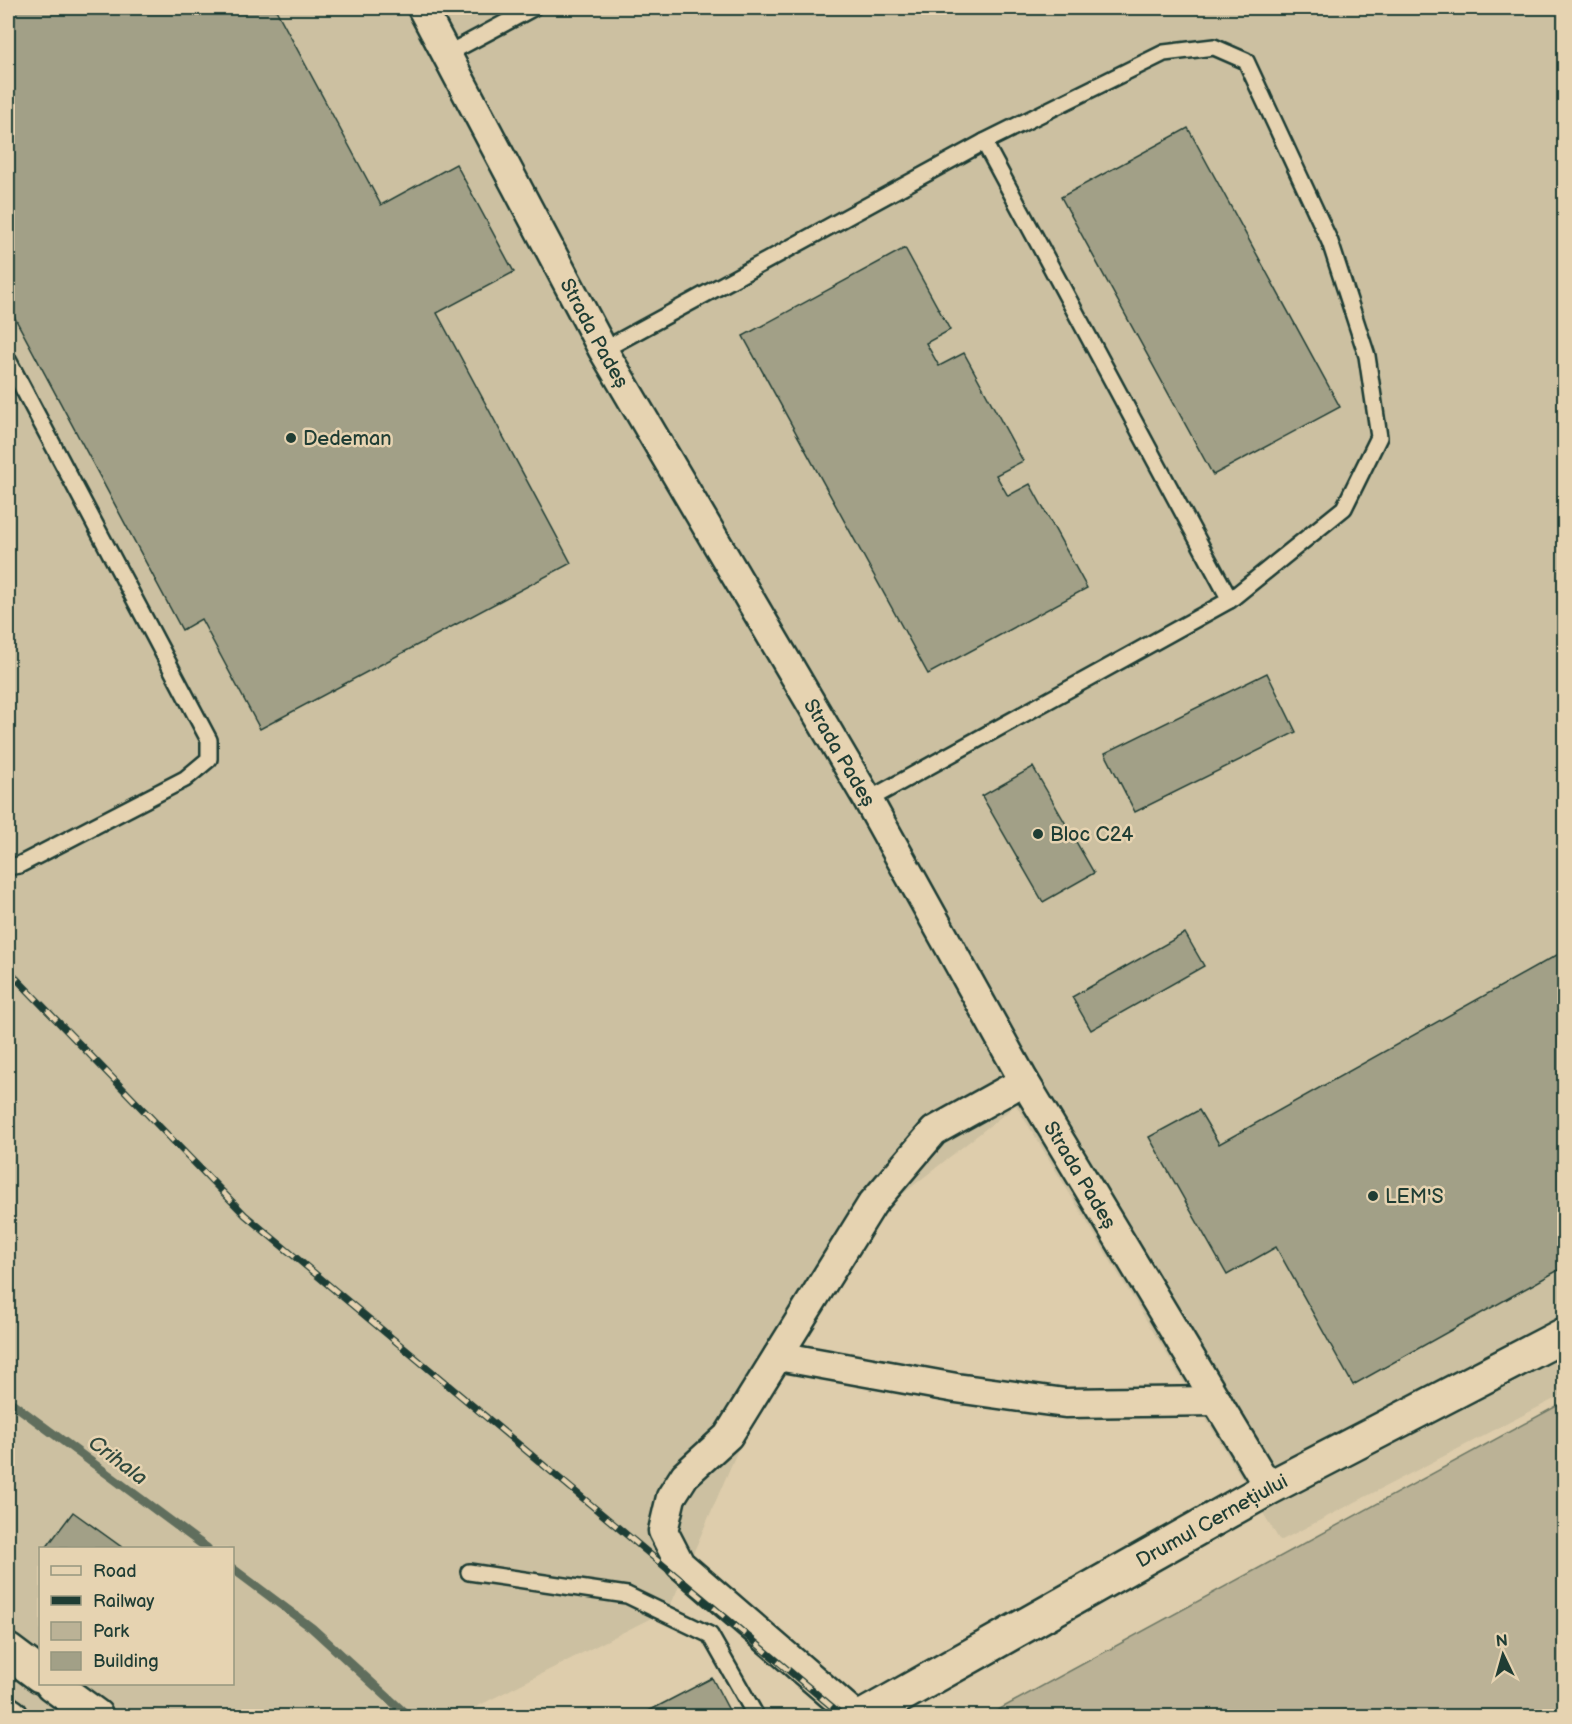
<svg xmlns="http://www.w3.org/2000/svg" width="1572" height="1724" font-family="'Balsamiq Sans',sans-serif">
<rect width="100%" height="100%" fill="#decdac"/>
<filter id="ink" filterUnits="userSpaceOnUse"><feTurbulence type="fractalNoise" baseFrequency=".0167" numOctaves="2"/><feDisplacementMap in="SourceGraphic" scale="12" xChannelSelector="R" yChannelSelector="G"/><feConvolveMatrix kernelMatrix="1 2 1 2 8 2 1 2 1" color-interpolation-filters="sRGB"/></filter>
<g filter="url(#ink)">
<!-- built -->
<path fill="#ccc0a1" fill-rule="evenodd" d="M8 8H1564V1394L1280 1541 1016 1105 821 1258 669 1609 478 1706 469 1716H8ZM40 1548H232V1684H40Z"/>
<!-- green -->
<polygon fill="#bbb296" stroke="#6d7865" stroke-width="1.5" points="1564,1402 1564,1716 987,1716"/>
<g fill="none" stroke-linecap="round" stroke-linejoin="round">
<!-- stream -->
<g stroke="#606e5d" stroke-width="9">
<polyline points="8,1400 207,1548"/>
<polyline points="232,1568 312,1628 408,1716"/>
</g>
</g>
<!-- building -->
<g fill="#a2a087" stroke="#1f3d34" stroke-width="1.5">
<polygon points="8,8 275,8 381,205 456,164 514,272 437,313 571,563 260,729 201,619 182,630 8,305"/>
<polygon points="1188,128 1340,407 1213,475 1061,197"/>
<polygon points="905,248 950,330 926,343 939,366 964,353 1023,461 996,475 1008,496 1030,484 1087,588 928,674 743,336"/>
<polygon points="1267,673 1296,732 1135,812 1105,753"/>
<polygon points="1033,767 1094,873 1043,902 982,796"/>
<polygon points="1185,933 1204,966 1091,1030 1072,997"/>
<polygon points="1564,951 1564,1267 1353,1385 1276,1247 1227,1275 1149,1137 1199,1110 1219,1144"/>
<polygon points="73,1512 123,1548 46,1548"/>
<polygon points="712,1678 732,1716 639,1716"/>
</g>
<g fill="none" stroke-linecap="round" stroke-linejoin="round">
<defs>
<g id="lane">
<polyline points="447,54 533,8"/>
<polyline points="984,142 1230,600"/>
<polyline points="603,350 984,142 1164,53 1214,47 1246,61 1330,242 1367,356 1379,437 1344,508 1230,600 868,800"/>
<polyline points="8,360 209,740 209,759 185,779 19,865 8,867"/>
<polyline points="469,1572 627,1595 710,1635 756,1716"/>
</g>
<g id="street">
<path id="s1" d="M422 8 603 350 868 800 1024 1081 1269 1488"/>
<polyline points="778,1356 956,1388 1065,1403 1217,1401"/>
<polyline points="856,1716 680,1564 663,1531 671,1497 685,1475 728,1436 872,1204 934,1131 1024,1081"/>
</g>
<g id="secondary">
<polyline points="8,1651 40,1675"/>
<polyline points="52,1684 96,1716"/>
<polyline points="8,1714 11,1716"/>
<path id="s2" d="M864 1716 1269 1488 1564 1335"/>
</g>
</defs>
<!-- lane casing -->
<use href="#lane" stroke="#1f3d34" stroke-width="20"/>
<!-- street casing -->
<use href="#street" stroke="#1f3d34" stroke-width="33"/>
<!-- secondary casing -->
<use href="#secondary" stroke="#1f3d34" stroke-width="38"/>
<!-- lane -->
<use href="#lane" stroke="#e6d3b1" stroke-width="15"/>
<!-- street -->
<use href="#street" stroke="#e6d3b1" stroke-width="28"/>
<!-- secondary -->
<use href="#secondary" stroke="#e6d3b1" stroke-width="33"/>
<defs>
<polyline id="rail" points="8,970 245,1215 843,1716"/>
</defs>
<!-- rail casing -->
<use href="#rail" stroke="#1f3d34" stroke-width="7"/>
<!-- rail -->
<use href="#rail" stroke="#e6d3b1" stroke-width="4.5" stroke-dasharray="14" stroke-linecap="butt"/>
</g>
</g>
<!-- markers -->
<g fill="#1f3d34" stroke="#e6d3b1" stroke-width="2">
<circle cx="291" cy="438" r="6"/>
<circle cx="1038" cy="834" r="6"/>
<circle cx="1373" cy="1196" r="6"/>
</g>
<g text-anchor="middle" stroke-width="5" stroke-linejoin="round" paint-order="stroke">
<!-- street labels -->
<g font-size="20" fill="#1f3d34" stroke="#e6d3b1">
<text dy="7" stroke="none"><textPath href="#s1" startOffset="368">Strada Padeș</textPath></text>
<text dy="7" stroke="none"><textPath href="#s1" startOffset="854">Strada Padeș</textPath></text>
<text dy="7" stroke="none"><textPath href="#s1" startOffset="1340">Strada Padeș</textPath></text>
<text dy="7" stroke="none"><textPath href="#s2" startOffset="399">Drumul Cernețiului</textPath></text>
</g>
<!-- poi labels -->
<g font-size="20" fill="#1f3d34" stroke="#e6d3b1" text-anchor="start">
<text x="303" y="445">Dedeman</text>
<text x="1050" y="841">Bloc C24</text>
<text x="1385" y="1203">LEM'S</text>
</g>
<!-- water labels -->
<g font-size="21" font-style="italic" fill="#2f493e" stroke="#e6d3b1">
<text transform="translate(118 1460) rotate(37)" y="7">Crihala</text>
</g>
</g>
<!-- margin -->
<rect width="1572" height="1724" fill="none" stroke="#e6d3b1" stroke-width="30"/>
<rect x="15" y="15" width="1542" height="1694" fill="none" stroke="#1f3d34" stroke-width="2" filter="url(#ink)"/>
<!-- legend -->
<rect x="39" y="1547" width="195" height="138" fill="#e6d3b1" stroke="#96977f" stroke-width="1.5"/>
<rect x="51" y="1566" width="30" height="9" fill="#e6d3b1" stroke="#96977f" stroke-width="1.5"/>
<text x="93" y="1577" font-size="18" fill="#1f3d34">Road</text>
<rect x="51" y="1596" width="30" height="9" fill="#1f3d34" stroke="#96977f" stroke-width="1.5"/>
<text x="93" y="1607" font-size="18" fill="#1f3d34">Railway</text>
<rect x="51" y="1622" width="30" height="18" fill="#bbb296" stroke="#96977f" stroke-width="1.5"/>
<text x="93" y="1637" font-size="18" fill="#1f3d34">Park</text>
<rect x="51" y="1652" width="30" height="18" fill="#a2a087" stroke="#96977f" stroke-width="1.5"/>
<text x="93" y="1667" font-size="18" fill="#1f3d34">Building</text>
<!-- north arrow -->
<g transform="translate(1503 1655) rotate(355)" stroke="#e6d3b1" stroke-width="4.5" paint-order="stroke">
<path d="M0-4.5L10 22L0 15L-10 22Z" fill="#1f3d34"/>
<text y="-9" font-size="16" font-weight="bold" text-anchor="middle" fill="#1f3d34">N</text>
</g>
</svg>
